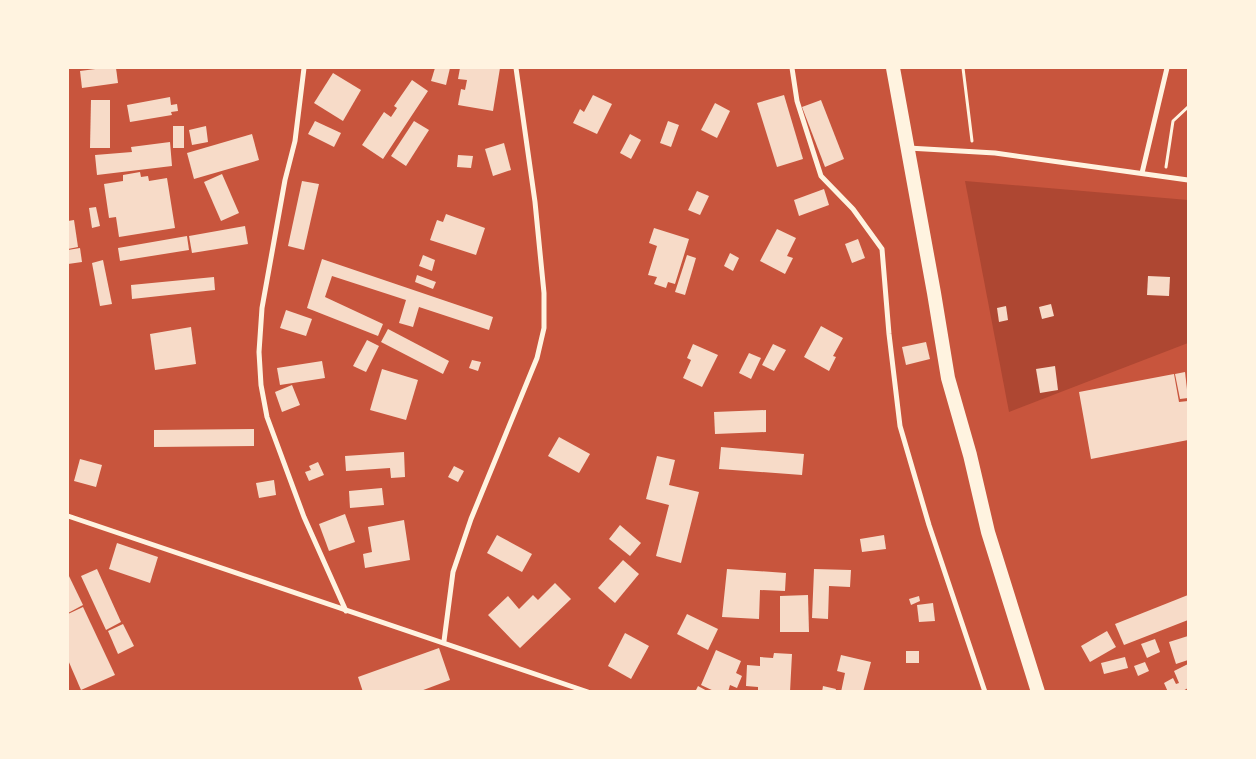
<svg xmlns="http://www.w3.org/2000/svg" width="1256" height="759" font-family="Lato,sans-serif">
<rect width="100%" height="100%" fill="#c8553d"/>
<!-- green -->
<polygon fill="#ae4732" points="965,181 1188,200 1188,343 1009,412"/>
<!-- building -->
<g fill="#f7dbc8">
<polygon points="103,68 116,68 118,83 82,88 80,71"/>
<polygon points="435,68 450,68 446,85 431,81"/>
<polygon points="460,68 500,68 493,111 458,105 461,89 465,90 467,80 458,79"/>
<polygon points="333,73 361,90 343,121 314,103"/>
<polygon points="412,80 428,91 383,159 362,145 384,112 391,117 397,108 394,106"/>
<polygon points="593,95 612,104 597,134 573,123 580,109 584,112"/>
<polygon points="784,95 803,159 777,167 757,103"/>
<polygon points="170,97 171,105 177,104 178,111 171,112 172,115 130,122 127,105"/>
<polygon points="91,100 110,100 110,148 90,148"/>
<polygon points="821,100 844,159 825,167 802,107"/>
<polygon points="715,103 730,111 717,138 701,130"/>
<polygon points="315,121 341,133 334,147 308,134"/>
<polygon points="414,121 429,130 406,166 391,156"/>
<polygon points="668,121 679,125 671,147 660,143"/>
<rect x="173" y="126" width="11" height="22"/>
<polygon points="206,126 208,142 192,145 189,130"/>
<polygon points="252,134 259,160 194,179 187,153"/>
<polygon points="630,134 641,140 631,159 620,153"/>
<polygon points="170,142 172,166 97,175 95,155 132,152 131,147"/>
<polygon points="504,143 511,170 493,176 485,149"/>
<polygon points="458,155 473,156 471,168 457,167"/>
<polygon points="140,172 141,177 148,176 149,181 167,178 175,228 119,237 116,217 109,218 104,184 123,181 123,175"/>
<polygon points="222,174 239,213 221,221 204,182"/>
<polygon points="302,181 319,184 304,250 288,246"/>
<polygon points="824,189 829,205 799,216 794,200"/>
<polygon points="697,191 709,196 700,215 688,210"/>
<polygon points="96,207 100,226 92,228 89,208"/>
<polygon points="446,214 485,228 476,255 430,240 437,220 443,222"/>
<polygon points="74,220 78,247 68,249 68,221"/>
<polygon points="245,226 248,244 192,253 189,236"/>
<polygon points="654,228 689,239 675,284 668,282 666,288 654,284 657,277 648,275 657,246 649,243"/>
<polygon points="777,229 796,238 787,256 793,258 785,274 760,261"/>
<polygon points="187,236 189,250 120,261 118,248"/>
<polygon points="858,239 865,258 852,263 845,244"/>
<polygon points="80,248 82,262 68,264 68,250"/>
<polygon points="730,253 739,258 733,271 724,266"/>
<polygon points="423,255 435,260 432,271 419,266"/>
<polygon points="687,255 696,258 685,295 675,292"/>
<polygon points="322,259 493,317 489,330 419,307 413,327 399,323 406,300 332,276 325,297 383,324 378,336 307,308"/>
<polygon points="103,260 112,304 100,306 92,263"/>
<polygon points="417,275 436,282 433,289 415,282"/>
<polygon points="1148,276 1170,277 1169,296 1147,295"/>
<polygon points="214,277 215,290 132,299 131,285"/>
<polygon points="1051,304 1054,316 1042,319 1039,307"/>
<polygon points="1006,306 1008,320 999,322 997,308"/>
<polygon points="286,310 312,319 306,336 280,328"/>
<polygon points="821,326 843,338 833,356 836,357 829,371 804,357"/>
<polygon points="191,327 196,364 155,370 150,334"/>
<polygon points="388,329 449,361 443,374 381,342"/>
<polygon points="367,340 379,346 366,372 353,366"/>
<polygon points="926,342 930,359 906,365 902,347"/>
<polygon points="693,344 718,355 702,387 683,378 691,360 687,358"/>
<polygon points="773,344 786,350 774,371 762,365"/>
<polygon points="749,353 761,358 751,379 739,373"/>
<polygon points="472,360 481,362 478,371 469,368"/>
<polygon points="322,361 325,378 280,385 277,368"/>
<polygon points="1055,366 1058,390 1040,393 1036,369"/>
<polygon points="382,369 418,380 406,420 370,410"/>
<polygon points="1185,372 1188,398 1180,399 1175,374"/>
<polygon points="1174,374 1179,402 1188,401 1188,440 1091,459 1079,392"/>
<polygon points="292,385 300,405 282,412 275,392"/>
<polygon points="766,410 766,432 715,434 714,412"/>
<polygon points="254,429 254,446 154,447 154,430"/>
<polygon points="559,437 590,454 579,473 548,456"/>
<polygon points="721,447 804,454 802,475 719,469"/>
<polygon points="404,452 405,477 391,478 390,468 346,471 345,456"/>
<polygon points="657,456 675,460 669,485 699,492 681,563 656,556 669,505 646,499"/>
<polygon points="80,459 102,465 96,487 74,481"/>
<polygon points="318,462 324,475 309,481 305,472 311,470 309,466"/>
<polygon points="454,466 464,471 458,482 448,477"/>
<polygon points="274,480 276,495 259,498 256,483"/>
<polygon points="382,488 384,505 350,508 349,491"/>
<polygon points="345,514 355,542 329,551 319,524"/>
<polygon points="404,520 410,560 365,568 363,554 372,552 368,527"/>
<polygon points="620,525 641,543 630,556 609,539"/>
<polygon points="497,535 532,554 522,572 487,553"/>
<polygon points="884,535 886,549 862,552 860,539"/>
<polygon points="117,543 158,557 150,583 109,569"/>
<polygon points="623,560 639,574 615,603 598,588"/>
<polygon points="97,569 121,622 106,630 81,576"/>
<polygon points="727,569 786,573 785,591 760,590 759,619 722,617"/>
<polygon points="814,569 851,570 850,587 829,586 828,619 812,618"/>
<polygon points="68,574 83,605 68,613"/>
<polygon points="555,583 571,599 520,648 488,615 508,596 519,609 533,595 538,600"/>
<polygon points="808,595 809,632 780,632 780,596"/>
<polygon points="1188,595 1188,620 1124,645 1115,624"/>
<polygon points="919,596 920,601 911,605 909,599"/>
<polygon points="933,603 935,621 919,622 917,605"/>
<polygon points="83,607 115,675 81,690 68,660 68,614"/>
<polygon points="687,614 718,629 708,650 677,634"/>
<polygon points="123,624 134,646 118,654 108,631"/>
<polygon points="1107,631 1116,647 1090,662 1081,646"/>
<polygon points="625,633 649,646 631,679 608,666"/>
<polygon points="1188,636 1188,660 1176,664 1169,642"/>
<polygon points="1155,639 1160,652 1147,658 1141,644"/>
<polygon points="439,648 450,680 418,692 363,692 358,677"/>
<polygon points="716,650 741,661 736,673 742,676 737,688 730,685 728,692 716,692 701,685"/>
<rect x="906" y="651" width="13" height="12"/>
<polygon points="774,653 792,654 790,692 758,692 758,687 746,686 747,665 760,666 760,657 773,658"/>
<polygon points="841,655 871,662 863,692 841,692 845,673 837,671"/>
<polygon points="1125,657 1128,668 1104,674 1101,663"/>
<polygon points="1145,662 1149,671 1138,676 1134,666"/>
<polygon points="1188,664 1188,688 1181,692 1168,692 1164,683 1173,678 1176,684 1179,683 1174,671"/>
<polygon points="698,686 709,692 695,692"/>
<polygon points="823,686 836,689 835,692 822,692"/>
</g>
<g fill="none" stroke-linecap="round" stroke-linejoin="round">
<!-- path -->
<g stroke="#fff3e0" stroke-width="3">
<polyline points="963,68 972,141"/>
<polyline points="1166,167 1173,121 1188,107"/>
</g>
<!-- minor -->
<g stroke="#fff3e0" stroke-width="5">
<polyline points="304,68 295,141 285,180 262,308 259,352 261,385 267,417 304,517 346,611"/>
<polyline points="792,68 797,101 821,176 853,209 882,249 889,334 900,426 929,525 985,692"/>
<polyline points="908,148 995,153 1188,180"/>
<polyline points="1142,173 1167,68"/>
<polyline points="68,516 588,692"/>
<polyline points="444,641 453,572 471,519 537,358 544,328 544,293 535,202 516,68"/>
</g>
<!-- trunk -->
<polyline stroke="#fff3e0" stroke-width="14" points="893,68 934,293 948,378 970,455 988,532 1038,692"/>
</g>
<!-- border -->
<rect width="1256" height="759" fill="none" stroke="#fff3e0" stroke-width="138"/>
</svg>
